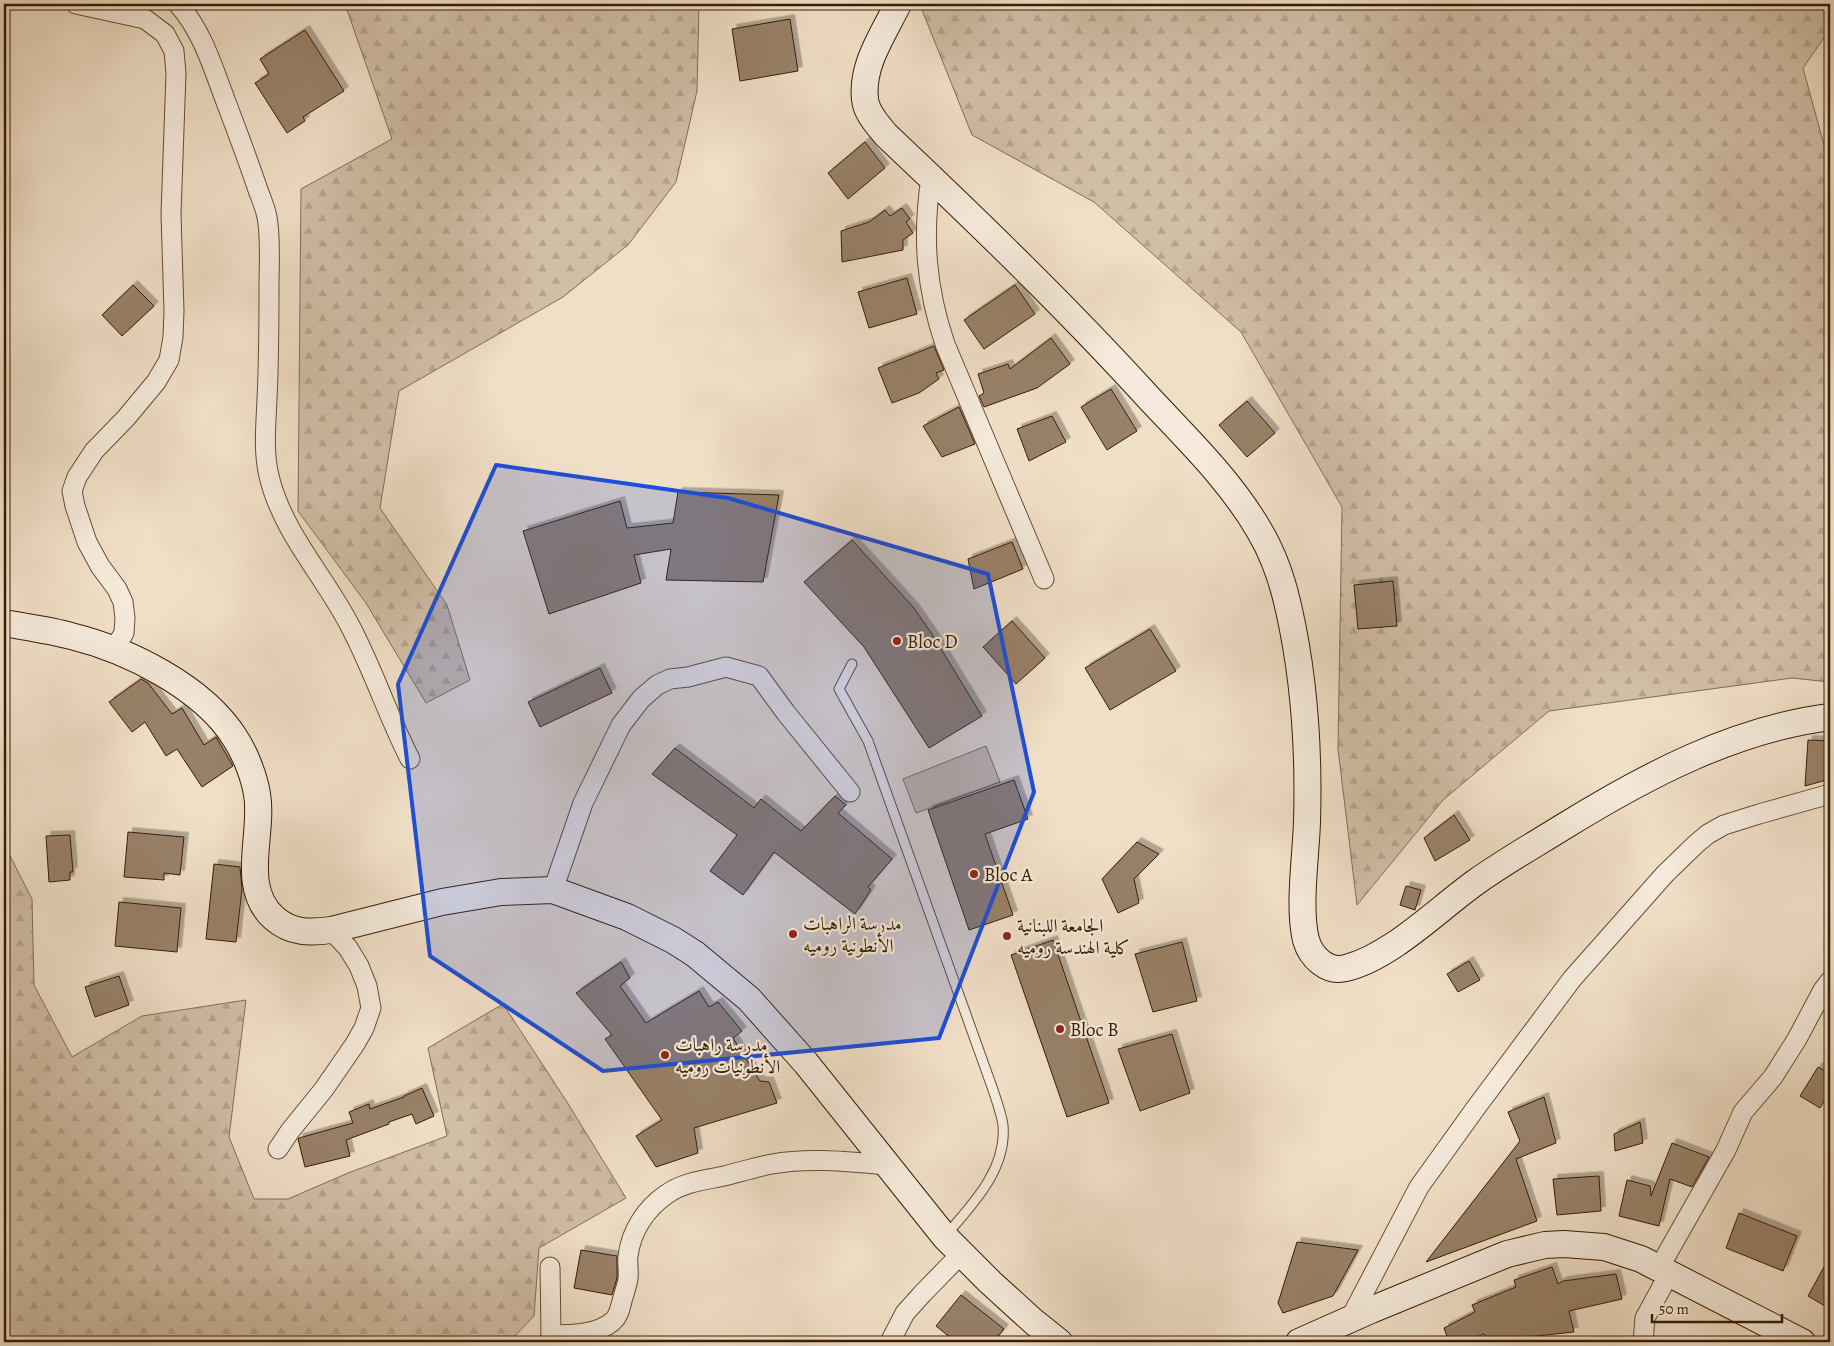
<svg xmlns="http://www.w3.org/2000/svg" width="1834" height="1346" font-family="Alegreya,Amiri,serif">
<defs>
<pattern id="forest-firs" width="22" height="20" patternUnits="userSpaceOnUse" patternTransform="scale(1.25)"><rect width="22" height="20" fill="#d1bea6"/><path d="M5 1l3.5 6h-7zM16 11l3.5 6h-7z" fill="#b4a38d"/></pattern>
<filter id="shadow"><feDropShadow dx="4.5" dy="-4.5" stdDeviation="0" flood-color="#0004"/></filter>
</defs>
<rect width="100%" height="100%" fill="#f0dfc7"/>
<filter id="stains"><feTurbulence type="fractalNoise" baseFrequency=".004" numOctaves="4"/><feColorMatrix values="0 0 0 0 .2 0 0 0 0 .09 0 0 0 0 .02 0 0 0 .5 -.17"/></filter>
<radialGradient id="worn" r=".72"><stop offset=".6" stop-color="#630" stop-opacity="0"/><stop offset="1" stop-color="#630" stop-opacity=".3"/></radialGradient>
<!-- forest -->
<g fill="url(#forest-firs)" stroke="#846d54">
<polygon points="345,4 699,4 697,91 676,182 628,245 563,297 399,391 380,508 447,605 470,680 426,703 366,603 298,511 301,189 392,139"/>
<polygon points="926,4 1830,4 1830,29 1803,68 1830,167 1830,682 1792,678 1549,711 1443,800 1357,905 1338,749 1342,507 1241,332 1094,202 972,135 922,10"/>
<polygon points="4,844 32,899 34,985 72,1057 142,1016 246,1000 229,1137 254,1199 288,1199 348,1173 447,1136 428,1048 503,1004 567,1102 626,1198 539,1248 534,1316 509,1342 4,1342"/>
</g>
<!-- pitch -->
<polygon fill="#d1bea6" stroke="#846d54" points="986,746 1000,782 916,813 903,779"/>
<!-- building -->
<g fill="#988168" stroke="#381c02" filter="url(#shadow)">
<polygon points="790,19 798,71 740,81 732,29"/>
<polygon points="305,30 344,91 303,117 305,121 287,133 255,83 269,74 260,59"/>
<polygon points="865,142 885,168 848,199 828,173"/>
<polygon points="902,208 910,219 906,222 913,233 903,240 903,250 842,262 841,231 869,222 885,210 890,216"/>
<polygon points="907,278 917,314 869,328 858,292"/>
<polygon points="133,285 154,306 122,336 102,315"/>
<polygon points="1015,285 1035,314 984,349 964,320"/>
<polygon points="1051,338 1070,364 1037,388 984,407 979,396 984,393 978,374 1008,364 1010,369"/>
<polygon points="934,346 944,370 936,373 939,379 919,393 892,403 878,368"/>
<polygon points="1111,389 1137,431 1107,450 1081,407"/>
<polygon points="1247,401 1275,433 1247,457 1219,425"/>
<polygon points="959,407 975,444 942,457 923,426"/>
<polygon points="1052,416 1066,442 1029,461 1017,429"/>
<polygon points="678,492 779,495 763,582 666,580 671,549 634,555 641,583 549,614 523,531 620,501 627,528 673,523"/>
<polygon points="852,540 914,608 932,634 982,716 929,748 864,647 804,582"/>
<polygon points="1012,542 1023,569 974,589 968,559"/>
<polygon points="1393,581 1397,626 1358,629 1354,585"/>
<polygon points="1012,621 1045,658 1016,684 983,647"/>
<polygon points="1150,629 1176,671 1110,710 1085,668"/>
<polygon points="600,668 612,693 540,727 528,702"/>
<polygon points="141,679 148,683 172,714 182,708 204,745 216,737 233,766 202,787 177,749 166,756 145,722 132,732 109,702"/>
<polygon points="1808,740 1830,741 1830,779 1805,786"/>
<polygon points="675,748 754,808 761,799 801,831 835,796 846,805 838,813 892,859 868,887 871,890 855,914 774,852 743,895 710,871 737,835 652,774"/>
<polygon points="1014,780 1028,819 985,834 1013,915 969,930 928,810"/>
<polygon points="1454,815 1470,840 1435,861 1424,838"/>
<polygon points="128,832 184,837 180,875 164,873 164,880 124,877"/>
<polygon points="70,835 73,872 70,872 70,880 49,882 46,836"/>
<polygon points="1137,842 1159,854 1134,879 1139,903 1118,913 1102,879"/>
<polygon points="214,864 240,867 242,889 236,942 206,939"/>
<polygon points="1406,886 1421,890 1415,910 1400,905"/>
<polygon points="119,902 181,908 177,952 115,946"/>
<polygon points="1053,940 1109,1103 1067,1117 1011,955"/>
<polygon points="1182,942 1197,1001 1153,1012 1135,954"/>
<polygon points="1469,961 1480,980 1458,992 1447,974"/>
<polygon points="621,962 630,978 620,986 646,1023 699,991 709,1007 718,1002 742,1031 733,1038 760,1081 769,1082 777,1103 694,1128 698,1153 656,1167 636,1136 662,1120 605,1039 612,1035 576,993"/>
<polygon points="119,976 129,1005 95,1017 85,987"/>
<polygon points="1172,1034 1190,1093 1140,1111 1118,1049"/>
<polygon points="1818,1067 1830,1074 1830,1091 1820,1108 1800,1096"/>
<polygon points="422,1088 434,1116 416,1124 412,1114 389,1122 389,1124 346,1140 350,1156 305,1167 298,1139 299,1138 353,1123 349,1112 369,1104 370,1109 404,1097 404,1096"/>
<polygon points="1544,1097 1556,1143 1516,1159 1537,1221 1426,1262 1520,1141 1508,1112"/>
<polygon points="1640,1122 1643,1143 1615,1151 1614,1134"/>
<polygon points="1672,1143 1709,1157 1692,1187 1670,1179 1659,1226 1619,1216 1627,1180 1650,1186 1651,1196"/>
<polygon points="1599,1176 1601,1211 1557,1215 1553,1179"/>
<polygon points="1739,1213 1797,1236 1783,1271 1726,1248"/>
<polygon points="1297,1242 1358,1250 1333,1296 1283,1313 1278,1303"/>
<polygon points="581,1250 617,1256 617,1278 612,1295 574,1288"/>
<polygon points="1830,1256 1830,1309 1808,1296"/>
<polygon points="1552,1267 1558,1284 1563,1281 1616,1274 1622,1299 1569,1311 1574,1332 1518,1338 1520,1342 1487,1342 1484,1334 1463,1342 1449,1342 1444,1328 1475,1312 1472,1305 1516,1287 1514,1280"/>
<polygon points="961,1295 1004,1329 993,1342 956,1342 936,1326"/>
</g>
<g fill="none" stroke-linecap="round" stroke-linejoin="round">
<defs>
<path id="lane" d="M852 664 839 689 868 741 992 1087C996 1099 1001 1112 1003 1125 1007 1169 973 1204 946 1235"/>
<g id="street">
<polyline points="76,4 145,19 165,34 174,51 176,73 171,214 174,311 173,337 169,360 156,382 126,418 94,451 77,477 72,491 75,506 87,542 100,566 117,589 123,602 125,618 124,633 114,649"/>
<path d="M178 4C203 32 213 68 226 102 237 131 248 160 258 190 261 198 265 207 267 217 271 239 269 263 269 286 269 324 269 361 267 399 266 425 263 451 269 476 282 531 322 573 348 622 372 666 387 714 410 759"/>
<path d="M931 178C922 236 926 288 945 344L1044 579"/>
<polyline points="553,890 583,803 621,725 641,699 657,685 670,679 688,677 726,667 759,676 786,713 850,792"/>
<polyline points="278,1149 290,1131 324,1089 355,1044 364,1028 371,1008 367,986 359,966 348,948 331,930"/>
<polyline points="550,1267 551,1335"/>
<polyline points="1659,1268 1726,1150 1743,1112 1773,1077 1797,1039 1823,990 1830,981"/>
<polyline points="1350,1319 1419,1187 1475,1109 1572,979 1665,874 1696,844 1708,834 1724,825 1759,814 1830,794"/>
<path d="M550 1342 551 1335C570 1335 598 1335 613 1321 619 1316 620 1308 622 1301 624 1293 627 1286 628 1279 629 1271 627 1263 628 1256 631 1231 646 1208 667 1194 684 1182 705 1180 724 1176 740 1172 756 1167 772 1164 810 1157 851 1162 889 1165"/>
<polyline points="890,1342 905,1313 923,1293 961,1254"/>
<polyline points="1643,1342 1645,1318 1669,1274"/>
</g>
<g id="secondary">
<path d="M898 4C884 33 861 65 865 99 866 113 878 125 886 135 976 220 1065 306 1148 397 1187 439 1230 480 1259 530 1274 555 1283 582 1289 610 1304 677 1309 754 1307 822 1306 855 1298 908 1306 940 1311 957 1327 973 1346 968 1391 957 1438 909 1476 882 1504 862 1534 845 1563 827 1644 777 1734 729 1830 717"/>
<path d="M4 623C26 627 49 630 71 636 128 650 203 687 235 738 245 753 254 776 257 794 264 834 239 887 274 918 291 933 309 933 331 930L442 902 501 892 553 890 627 917 673 940 695 954 749 999 806 1063 945 1237 990 1282 1034 1322 1059 1342"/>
<polyline points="1299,1342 1371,1310 1507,1254 1545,1245 1564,1244 1604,1247 1641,1259 1802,1342"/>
</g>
</defs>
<!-- lane casing -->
<use href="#lane" stroke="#664d33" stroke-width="11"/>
<!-- street casing -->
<use href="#street" stroke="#664d33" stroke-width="21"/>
<!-- secondary casing -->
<use href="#secondary" stroke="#381c02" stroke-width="28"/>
<!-- lane -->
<use href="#lane" stroke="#f5eadb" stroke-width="9"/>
<!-- street -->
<use href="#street" stroke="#f5eadb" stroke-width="19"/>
<!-- secondary -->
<use href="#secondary" stroke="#f5eadb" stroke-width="26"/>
</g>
<!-- marked area -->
<path fill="#1d4ed8" fill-opacity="0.2" stroke="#1d4ed8" stroke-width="4" stroke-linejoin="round" d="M496 465 728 498 988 574 1034 792 939 1038 603 1071 430 956 398 684Z"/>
<!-- markers -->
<g fill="#8f2418" stroke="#f5eadb" stroke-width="2">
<circle cx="897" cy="641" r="5"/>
<circle cx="974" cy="874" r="5"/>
<circle cx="793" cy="934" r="5"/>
<circle cx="1007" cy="936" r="5"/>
<circle cx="1060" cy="1029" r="5"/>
<circle cx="665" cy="1055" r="5"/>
</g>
<g text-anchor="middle" stroke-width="4.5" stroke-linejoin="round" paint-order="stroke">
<!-- poi labels -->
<g font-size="19" fill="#381c02" stroke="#f5eadb" text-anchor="start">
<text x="907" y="648">Bloc D</text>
<text x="984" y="881">Bloc A</text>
<text x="803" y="930">مدرسة الراهبات<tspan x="803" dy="22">الأنطونية روميه</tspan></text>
<text x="1017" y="932">الجامعة اللبنانية<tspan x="1017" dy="22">كلية الهندسة روميه</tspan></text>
<text x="1070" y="1036">Bloc B</text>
<text x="675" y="1051">مدرسة راهبات<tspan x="675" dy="22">الأنطونيات روميه</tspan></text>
</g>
</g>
<!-- margin -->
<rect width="1834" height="1346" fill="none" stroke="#f0dfc7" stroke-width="20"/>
<rect x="5" y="5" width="1824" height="1336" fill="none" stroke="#381c02" stroke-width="2.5"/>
<rect x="10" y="10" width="1814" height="1326" fill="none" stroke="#381c02"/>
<!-- scale -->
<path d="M1652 1314v8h130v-8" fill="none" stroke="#381c02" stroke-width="2.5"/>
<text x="1659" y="1314" font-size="15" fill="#381c02" stroke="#f5eadb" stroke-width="4" paint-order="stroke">50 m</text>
<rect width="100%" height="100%" filter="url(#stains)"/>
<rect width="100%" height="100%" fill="url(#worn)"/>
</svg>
